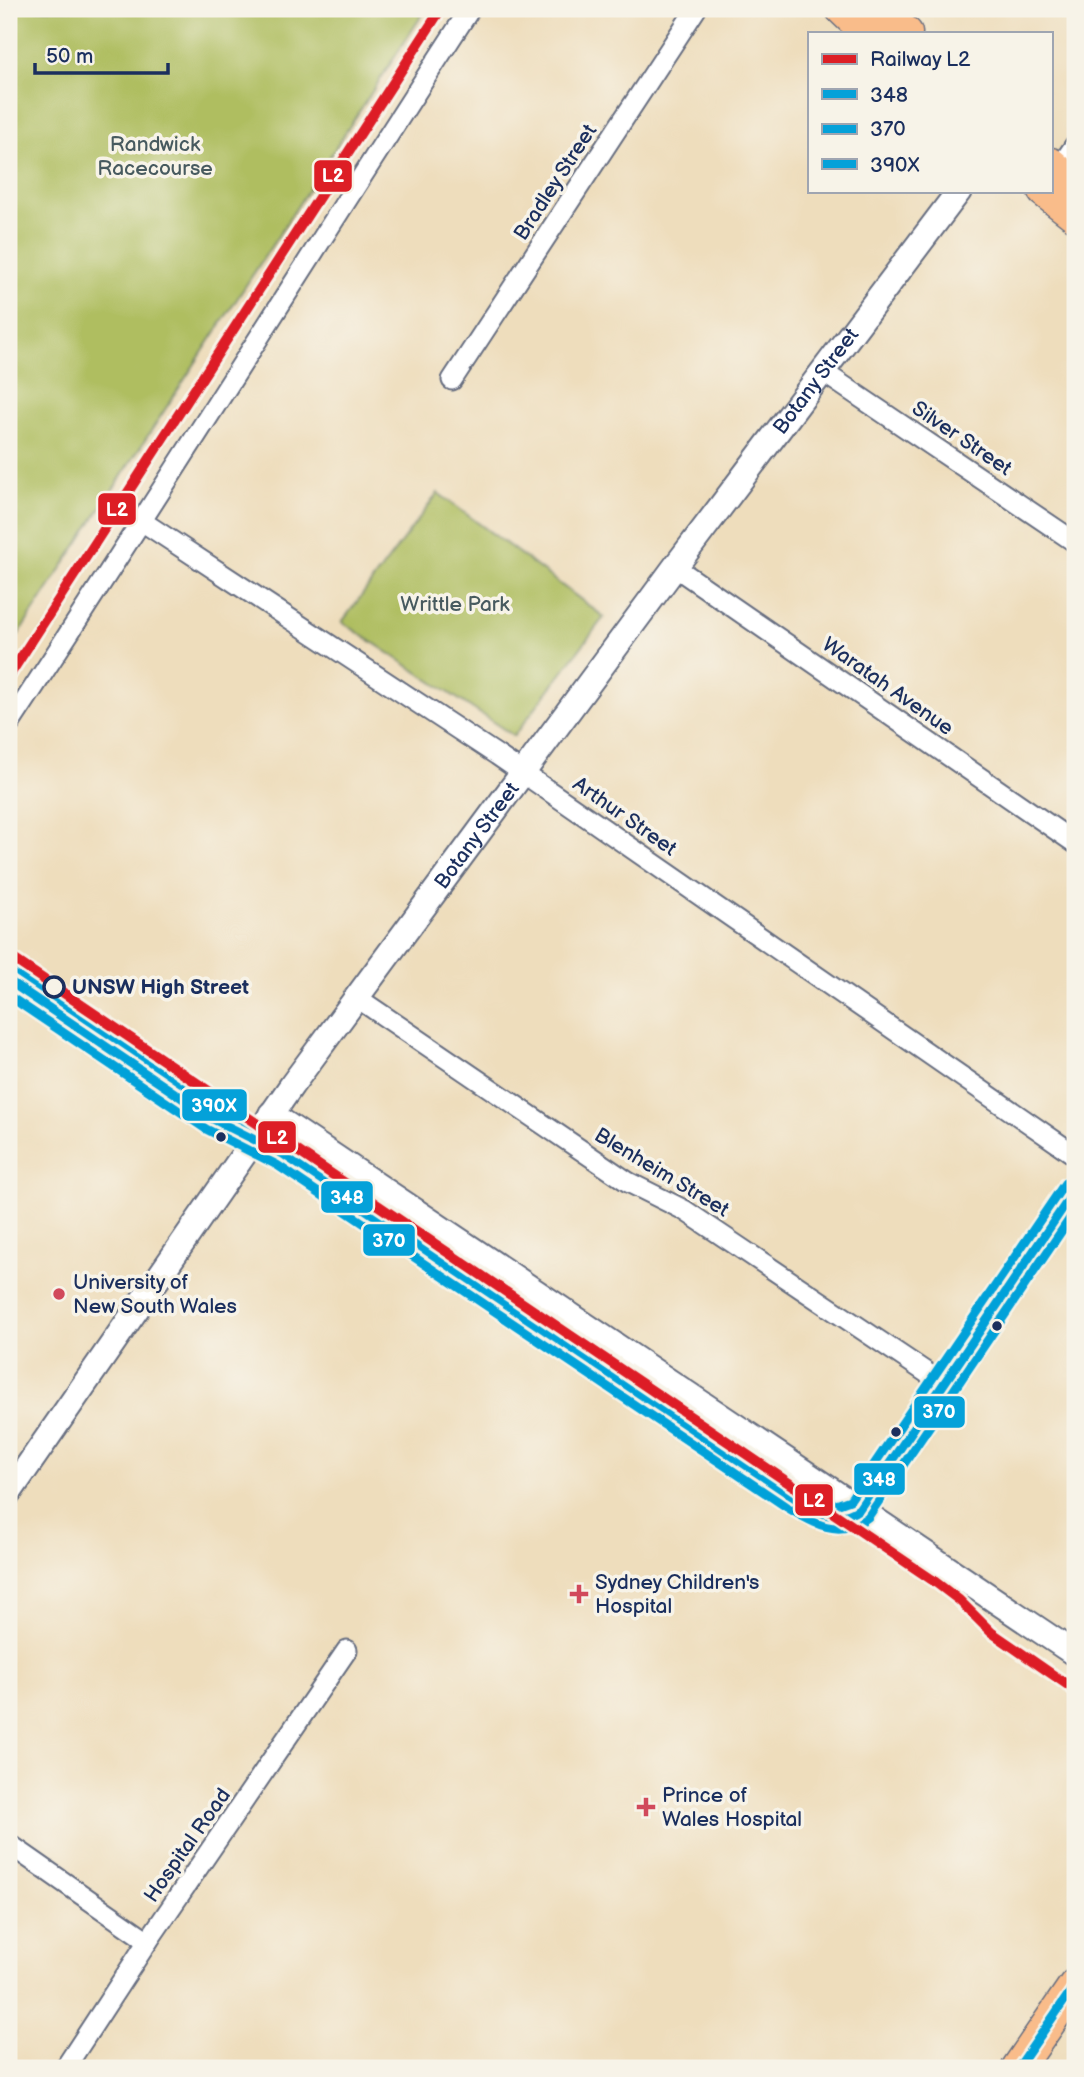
<svg xmlns="http://www.w3.org/2000/svg" width="1084" height="2077" font-family="'Balsamiq Sans',sans-serif">
<rect width="100%" height="100%" fill="#f7f3e8"/>
<filter id="ink" filterUnits="userSpaceOnUse"><feTurbulence type="fractalNoise" baseFrequency=".0143" numOctaves="2"/><feDisplacementMap in="SourceGraphic" scale="14" xChannelSelector="R" yChannelSelector="G"/><feConvolveMatrix kernelMatrix="1 2 1 2 8 2 1 2 1" color-interpolation-filters="sRGB"/></filter>
<filter id="wash" filterUnits="userSpaceOnUse"><feTurbulence type="fractalNoise" baseFrequency=".00686" numOctaves="4" result="noise"/><feDisplacementMap in="SourceGraphic" scale="28" xChannelSelector="R" yChannelSelector="G"/><feGaussianBlur stdDeviation="1.57" result="paint"/><feColorMatrix in="noise" values="0 0 0 0 0 0 0 0 0 0 0 0 0 0 0 0 0 1.4 0 .05"/><feComposite in="paint" operator="in"/></filter>
<g filter="url(#wash)">
<rect width="100%" height="100%" fill="#eeddbc"/>
<!-- green -->
<g fill="#afbe61" stroke="#657660" stroke-width="2">
<polygon points="9,9 426,9 9,649"/>
<polygon points="438,493 604,617 514,736 342,622"/>
</g>
</g>
<g filter="url(#ink)">
<g fill="none" stroke-linecap="round" stroke-linejoin="round">
<defs>
<g id="minor">
<polyline points="1058,170 1075,145"/>
<polyline points="823,372 1075,542"/>
<polyline points="452,380 696,9"/>
<polyline points="143,522 497,755 1075,1155"/>
<polyline points="675,567 1075,843"/>
<path d="M9 725C165 488 315 247 470 9"/>
<polyline points="356,997 628,1182 684,1210 945,1385"/>
<polyline points="859,1509 1075,1190"/>
<polyline points="9,1844 148,1941"/>
<polyline points="65,2068 148,1941 347,1650"/>
</g>
<g id="tertiary">
<path d="M9 981 213 1119 283 1154 792 1496C812 1508 838 1529 859 1509"/>
<polyline points="271,1114 1075,1654"/>
<path id="s1" d="M9 1493 292 1085 675 567 959 191"/>
</g>
<g id="primary">
<polyline points="842,9 867,33"/>
<polyline points="879,9 906,33"/>
<polyline points="1051,164 1075,185"/>
<polyline points="1044,191 1075,215"/>
<polyline points="1018,2068 1075,1985"/>
</g>
</defs>
<!-- minor casing -->
<use href="#minor" stroke="#656c7f" stroke-width="23"/>
<!-- tertiary casing -->
<use href="#tertiary" stroke="#656c7f" stroke-width="28"/>
<!-- primary casing -->
<use href="#primary" stroke="#656c7f" stroke-width="35"/>
<!-- minor -->
<use href="#minor" stroke="#fff" stroke-width="19"/>
<!-- tertiary -->
<use href="#tertiary" stroke="#fff" stroke-width="24"/>
<!-- primary -->
<use href="#primary" stroke="#f9bc8a" stroke-width="32"/>
<defs>
<g id="bus-1">
<path d="M9 981 213 1119 283 1154 792 1496C813 1509 835 1526 859 1509L1075 1190"/>
<polyline points="1018,2068 1075,1985"/>
</g>
<path id="bus-2" d="M9 996 206 1129 277 1165 785 1506C812 1523 840 1540 868 1517L1075 1211"/>
<polyline id="bus-3" points="16,971 219,1108 290,1144 799,1486 836,1505 850,1500 1065,1183"/>
</defs>
<!-- bus-1 casing -->
<use href="#bus-1" stroke="#f7f3e8" stroke-width="14"/>
<!-- bus-2 casing -->
<use href="#bus-2" stroke="#f7f3e8" stroke-width="14"/>
<!-- bus-3 casing -->
<use href="#bus-3" stroke="#f7f3e8" stroke-width="14"/>
<!-- bus-1 -->
<use href="#bus-1" stroke="#04a1d9" stroke-width="9"/>
<!-- bus-2 -->
<use href="#bus-2" stroke="#04a1d9" stroke-width="9"/>
<!-- bus-3 -->
<use href="#bus-3" stroke="#04a1d9" stroke-width="9"/>
<defs>
<g id="rail-1">
<polyline points="9,676 441,9"/>
<polyline points="9,956 934,1581 959,1600 991,1632 1075,1690"/>
</g>
</defs>
<!-- rail-1 casing -->
<use href="#rail-1" stroke="#f7f3e8" stroke-width="16"/>
<!-- rail-1 -->
<use href="#rail-1" stroke="#dd1e25" stroke-width="10"/>
</g>
</g>
<!-- markers -->
<circle fill="#f7f3e8" stroke="#1b2f5e" stroke-width="3.5" cx="54" cy="987" r="10"/>
<g fill="#1b2f5e" stroke="#f7f3e8" stroke-width="2.5">
<circle cx="221" cy="1137" r="6"/>
<circle cx="997" cy="1326" r="6"/>
<circle cx="896" cy="1432" r="6"/>
</g>
<g fill="#d1495b" stroke="#f7f3e8" stroke-width="2.5">
<circle cx="59" cy="1294" r="7"/>
<path d="M575.5 1583.5h7v7h7v7h-7v7h-7v-7h-7v-7h7z"/>
<path d="M642.5 1796.5h7v7h7v7h-7v7h-7v-7h-7v-7h7z"/>
</g>
<g text-anchor="middle" stroke-width="7" stroke-linejoin="round" paint-order="stroke">
<!-- park labels -->
<g font-size="21" fill="#475a5f" stroke="#f7f3e8">
<text x="155" y="151">Randwick<tspan x="155" dy="24">Racecourse</tspan></text>
<text x="455" y="611">Writtle Park</text>
</g>
<!-- street labels -->
<g font-size="21" fill="#1b2f5e" stroke="#f7f3e8">
<text transform="translate(555 182) rotate(-57)" y="7">Bradley Street</text>
<text dy="7" stroke="none"><textPath href="#s1" startOffset="1374">Botany Street</textPath></text>
<text transform="translate(962 438) rotate(34)" y="7">Silver Street</text>
<text transform="translate(888 686) rotate(35)" y="7">Waratah Avenue</text>
<text transform="translate(625 816) rotate(35)" y="7">Arthur Street</text>
<text dy="7" stroke="none"><textPath href="#s1" startOffset="807">Botany Street</textPath></text>
<text transform="translate(662 1172) rotate(31)" y="7">Blenheim Street</text>
<text transform="translate(187 1845) rotate(-55)" y="7">Hospital Road</text>
</g>
<!-- stop labels -->
<g font-size="21" font-weight="bold" fill="#1b2f5e" stroke="#f7f3e8" text-anchor="start">
<text x="72" y="994">UNSW High Street</text>
</g>
<!-- poi labels -->
<g font-size="21" fill="#1b2f5e" stroke="#f7f3e8" text-anchor="start">
<text x="73" y="1289">University of<tspan x="73" dy="24">New South Wales</tspan></text>
<text x="595" y="1589">Sydney Children's<tspan x="595" dy="24">Hospital</tspan></text>
<text x="662" y="1802">Prince of<tspan x="662" dy="24">Wales Hospital</tspan></text>
</g>
</g>
<g stroke="#f7f3e8" stroke-width="2.5">
<rect x="313" y="159" width="40" height="34" rx="7" fill="#dd1e25"/>
<rect x="97" y="492" width="40" height="34" rx="7" fill="#dd1e25"/>
<rect x="181" y="1088" width="67" height="34" rx="7" fill="#04a1d9"/>
<rect x="257" y="1120" width="40" height="34" rx="7" fill="#dd1e25"/>
<rect x="320" y="1180" width="54" height="34" rx="7" fill="#04a1d9"/>
<rect x="362" y="1223" width="54" height="34" rx="7" fill="#04a1d9"/>
<rect x="913" y="1395" width="53" height="34" rx="7" fill="#04a1d9"/>
<rect x="853" y="1462" width="53" height="34" rx="7" fill="#04a1d9"/>
<rect x="794" y="1483" width="40" height="34" rx="7" fill="#dd1e25"/>
</g>
<g font-size="19" text-anchor="middle" font-weight="bold" fill="#fff">
<text x="333" y="182">L2</text>
<text x="117" y="516">L2</text>
<text x="214" y="1112">390X</text>
<text x="277" y="1144">L2</text>
<text x="347" y="1204">348</text>
<text x="389" y="1247">370</text>
<text x="939" y="1418">370</text>
<text x="879" y="1486">348</text>
<text x="814" y="1507">L2</text>
</g>
<!-- margin -->
<rect width="1084" height="2077" fill="none" stroke="#f7f3e8" stroke-width="35"/>
<!-- legend -->
<rect x="808" y="32" width="245" height="161" fill="#f7f3e8" stroke="#9fa5b1" stroke-width="2"/>
<rect x="822" y="54" width="35" height="10" fill="#dd1e25" stroke="#9fa5b1" stroke-width="2"/>
<text x="870" y="66" font-size="21" fill="#1b2f5e">Railway L2</text>
<rect x="822" y="89" width="35" height="10" fill="#04a1d9" stroke="#9fa5b1" stroke-width="2"/>
<text x="870" y="102" font-size="21" fill="#1b2f5e">348</text>
<rect x="822" y="124" width="35" height="10" fill="#04a1d9" stroke="#9fa5b1" stroke-width="2"/>
<text x="870" y="136" font-size="21" fill="#1b2f5e">370</text>
<rect x="822" y="159" width="35" height="10" fill="#04a1d9" stroke="#9fa5b1" stroke-width="2"/>
<text x="870" y="172" font-size="21" fill="#1b2f5e">390X</text>
<!-- scale -->
<path d="M35 63v10h133v-10" fill="none" stroke="#1b2f5e" stroke-width="3.5"/>
<text x="46" y="63" font-size="21" fill="#1b2f5e" stroke="#f7f3e8" stroke-width="5" paint-order="stroke">50 m</text>
</svg>
